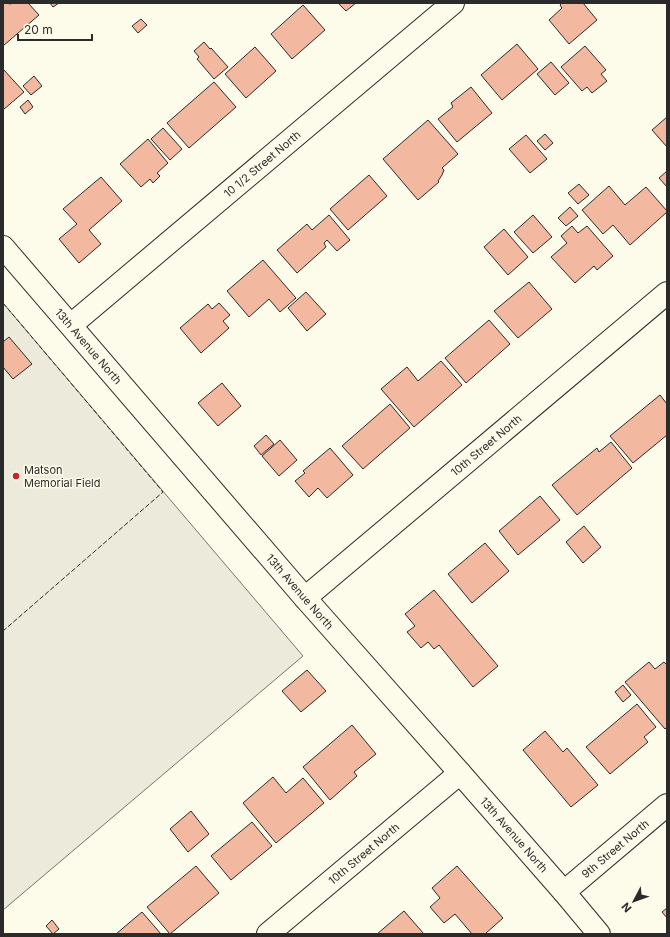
<svg xmlns="http://www.w3.org/2000/svg" width="670" height="937" font-family="Inter,sans-serif">
<rect width="100%" height="100%" fill="#fdfbea"/>
<!-- green -->
<polygon fill="#ecebdb" stroke="#74746e" points="3,303 303,656 3,910"/>
<!-- building -->
<g fill="#f2b8a0" stroke="#2b2b2b">
<polygon points="5,3 11,4 12,3 28,3 39,15 3,46 3,5"/>
<polygon points="50,3 59,3 53,7"/>
<polygon points="338,3 356,3 346,11"/>
<polygon points="562,3 583,3 597,20 569,44 549,20 562,8 560,5"/>
<polygon points="303,5 325,30 292,59 271,34"/>
<polygon points="141,19 147,25 138,33 132,26"/>
<polygon points="204,42 210,49 211,48 228,67 214,79 197,59 199,57 194,51"/>
<polygon points="517,44 538,69 502,100 481,75"/>
<polygon points="585,46 606,70 601,74 607,81 592,93 587,87 582,91 561,67"/>
<polygon points="255,47 276,71 246,98 225,74"/>
<polygon points="551,62 569,83 555,95 537,74"/>
<polygon points="3,69 24,92 3,110"/>
<polygon points="34,76 42,86 31,95 23,86"/>
<polygon points="214,82 236,107 189,148 167,123"/>
<polygon points="471,87 492,113 457,142 438,119 453,107 451,103"/>
<polygon points="28,100 33,107 25,114 20,107"/>
<polygon points="667,117 667,147 652,130"/>
<polygon points="428,120 458,154 442,168 444,170 442,175 438,181 439,182 418,200 383,159"/>
<polygon points="163,128 182,149 170,160 151,139"/>
<polygon points="545,134 553,143 545,150 537,141"/>
<polygon points="526,135 547,159 530,173 509,149"/>
<polygon points="148,139 168,163 157,173 160,176 153,183 150,179 141,187 120,164"/>
<polygon points="667,171 667,187 659,178"/>
<polygon points="369,175 387,196 348,230 330,209"/>
<polygon points="101,177 122,201 89,230 101,244 79,263 59,239 77,224 63,209"/>
<polygon points="579,184 589,195 578,204 568,193"/>
<polygon points="609,186 625,205 646,187 667,211 667,212 630,245 613,225 603,234 582,210"/>
<polygon points="570,207 578,216 566,226 558,218"/>
<polygon points="329,215 350,240 337,251 327,240 324,243 326,247 297,273 277,250 307,224 312,230"/>
<polygon points="533,215 552,237 533,253 514,232"/>
<polygon points="572,226 578,233 587,226 613,256 597,270 594,266 575,283 551,257 567,243 561,236"/>
<polygon points="504,229 528,257 508,275 484,247"/>
<polygon points="263,260 296,298 280,312 269,299 249,317 227,291"/>
<polygon points="529,282 552,309 518,338 494,311"/>
<polygon points="306,292 326,314 307,331 288,308"/>
<polygon points="219,303 230,315 223,321 229,328 201,353 180,328 208,304 212,309"/>
<polygon points="489,320 510,344 466,383 445,358"/>
<polygon points="9,337 32,364 13,379 3,367 3,342"/>
<polygon points="441,361 462,385 414,427 381,389 407,367 418,381"/>
<polygon points="222,383 241,406 218,426 198,403"/>
<polygon points="660,395 667,404 667,435 633,463 610,436"/>
<polygon points="390,404 410,428 363,469 342,446"/>
<polygon points="266,435 274,444 261,455 254,446"/>
<polygon points="280,440 297,460 279,476 262,456"/>
<polygon points="611,442 632,468 577,515 552,485 597,448 599,452"/>
<polygon points="330,448 353,475 327,498 318,488 309,497 295,481 305,473 303,471"/>
<polygon points="540,496 560,520 518,555 499,531"/>
<polygon points="584,526 601,547 583,563 566,542"/>
<polygon points="485,543 509,571 472,603 448,574"/>
<polygon points="434,590 498,666 473,687 439,645 434,649 428,642 421,648 407,632 415,626 405,614"/>
<polygon points="649,662 655,669 664,662 667,665 667,727 665,729 625,682"/>
<polygon points="307,670 326,691 301,712 282,691"/>
<polygon points="623,685 631,695 623,702 615,692"/>
<polygon points="637,704 656,727 644,737 648,742 610,774 586,747"/>
<polygon points="352,725 376,754 354,772 357,776 330,800 303,767"/>
<polygon points="545,731 563,752 567,748 598,785 571,807 523,750"/>
<polygon points="273,777 286,793 303,778 324,803 276,843 243,803"/>
<polygon points="191,811 209,834 188,852 170,829"/>
<polygon points="252,822 272,846 231,880 211,856"/>
<polygon points="196,866 219,893 170,934 147,907"/>
<polygon points="457,866 503,918 485,934 472,934 455,914 444,923 430,907 440,898 432,888"/>
<polygon points="667,908 667,918 662,912"/>
<polygon points="404,911 424,934 377,934"/>
<polygon points="142,912 161,934 116,934"/>
<polygon points="52,920 59,929 53,934 46,926"/>
</g>
<g fill="none" stroke-linecap="round" stroke-linejoin="round">
<defs>
<g id="minor">
<path id="s1" d="M3 247 305 598 460 773 564 892 599 934"/>
<path id="s2" d="M71 325 453 3"/>
<path id="s3" d="M305 598 667 293"/>
<path id="s4" d="M564 892 667 805"/>
<path id="s5" d="M268 934 460 773"/>
</g>
</defs>
<!-- minor casing -->
<use href="#minor" stroke="#2b2b2b" stroke-width="24"/>
<!-- minor -->
<use href="#minor" stroke="#fdfbea" stroke-width="22"/>
<!-- fence -->
<polyline stroke="#2b2b2b" stroke-width="1" stroke-dasharray="5 2" stroke-linecap="butt" points="3,303 163,492 3,631"/>
</g>
<!-- markers -->
<circle fill="#c62828" stroke="#fdfbea" stroke-width="1.5" cx="16" cy="476" r="4"/>
<g text-anchor="middle" stroke-width="3" stroke-linejoin="round" paint-order="stroke">
<!-- street labels -->
<g font-size="11" fill="#2b2b2b" stroke="#fdfbea">
<text dy="4" stroke="none"><textPath href="#s2" startOffset="250">10 1/2 Street North</textPath></text>
<text dy="4" stroke="none"><textPath href="#s1" startOffset="131">13th Avenue North</textPath></text>
<text dy="4" stroke="none"><textPath href="#s3" startOffset="237">10th Street North</textPath></text>
<text dy="4" stroke="none"><textPath href="#s1" startOffset="455">13th Avenue North</textPath></text>
<text dy="4" stroke="none"><textPath href="#s1" startOffset="779">13th Avenue North</textPath></text>
<text dy="4" stroke="none"><textPath href="#s4" startOffset="67">9th Street North</textPath></text>
<text dy="4" stroke="none"><textPath href="#s5" startOffset="125">10th Street North</textPath></text>
</g>
<!-- poi labels -->
<g font-size="11" fill="#2b2b2b" stroke="#fdfbea" text-anchor="start">
<text x="24" y="474">Matson<tspan x="24" dy="13">Memorial Field</tspan></text>
</g>
</g>
<!-- border -->
<rect width="670" height="937" fill="none" stroke="#2b2b2b" stroke-width="8"/>
<!-- north arrow -->
<g transform="translate(634 901) rotate(229)" stroke="#fdfbea" stroke-width="3" paint-order="stroke">
<path d="M0-3L7 15L0 10L-7 15Z" fill="#2b2b2b"/>
<text y="-6" font-size="11" font-weight="bold" text-anchor="middle" fill="#2b2b2b">N</text>
</g>
<!-- scale -->
<path d="M18 34v6h74v-6" fill="none" stroke="#2b2b2b" stroke-width="2"/>
<text x="24" y="34" font-size="12" fill="#2b2b2b" stroke="#fdfbea" stroke-width="3" paint-order="stroke">20 m</text>
</svg>
